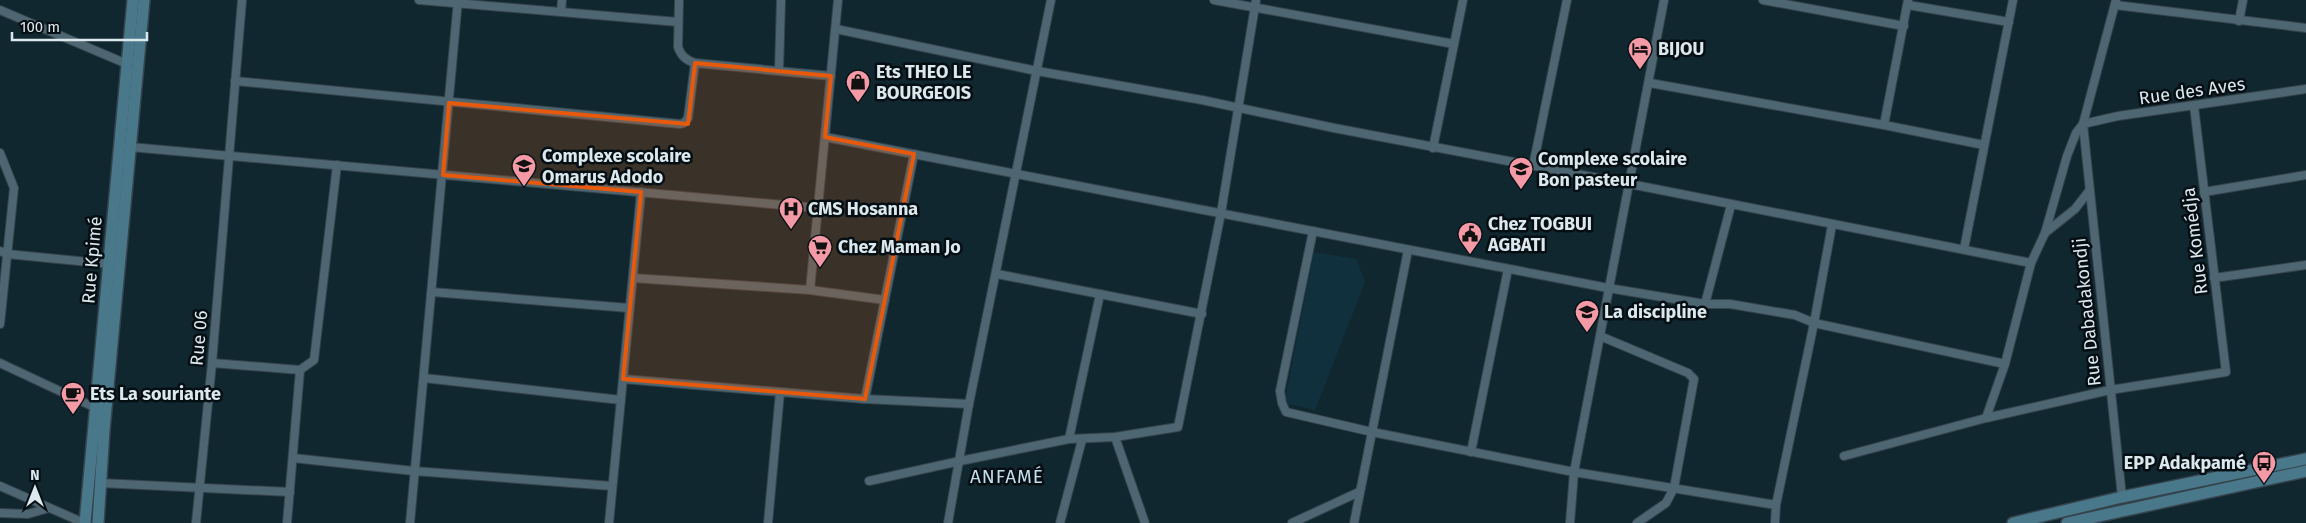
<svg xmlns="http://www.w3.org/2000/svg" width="2306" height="523" font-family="'Fira Sans',sans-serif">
<rect width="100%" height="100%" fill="#102730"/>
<!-- built -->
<polygon fill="#11303d" points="1314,252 1356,259 1365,282 1315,410 1288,404 1285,400"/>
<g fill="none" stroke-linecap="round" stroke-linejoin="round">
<defs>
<g id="street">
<polyline points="419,0 678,22"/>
<path d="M679 0 678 47C681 56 686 60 695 63L831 76"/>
<polyline points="1214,0 1454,44"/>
<polyline points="1763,0 1904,26"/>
<polyline points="1908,5 2009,22"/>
<polyline points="2115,5 2306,28"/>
<polyline points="0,10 127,64"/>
<polyline points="561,12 562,0"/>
<polyline points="2239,21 2243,0"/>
<polyline points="836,29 1037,71 1202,100 1334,128 1630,184 2031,263"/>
<polyline points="779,70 781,0"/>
<polyline points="235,81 680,124 684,123 688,118 695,63"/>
<polyline points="1650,83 1884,125 1984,145"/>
<polyline points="2083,124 2122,497"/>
<polyline points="2083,124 2118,116 2306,89"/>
<polyline points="1884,125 1908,0"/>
<polyline points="825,137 1608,288 1705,304 1730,304 1795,315 1814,323 2005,364"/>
<polyline points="130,147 817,208"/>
<polyline points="1433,148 1463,0"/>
<polyline points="0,153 14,188 0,324"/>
<polyline points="1533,166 1567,0"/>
<polyline points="2204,192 2306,175"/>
<polyline points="1313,231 1280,391 1282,403 1286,412 1372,432 1574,472 1776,505"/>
<polyline points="2045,233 2075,209 2089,191"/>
<polyline points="1964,249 2013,0"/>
<polyline points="0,251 7,254 109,264"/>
<polyline points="997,274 1202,314"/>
<polyline points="633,278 810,290 885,300"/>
<polyline points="2214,278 2306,265"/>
<polyline points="810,290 838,0"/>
<polyline points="432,292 629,308"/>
<polyline points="1705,304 1731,205"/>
<polyline points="1600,336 1688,373 1694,379 1674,488 1666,503 1637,523"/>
<polyline points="0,363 96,408"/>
<polyline points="212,363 300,370 314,360 337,165"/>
<polyline points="424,378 621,400"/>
<polyline points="623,379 865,399 969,404"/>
<polyline points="865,399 914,154"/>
<polyline points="1986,418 2005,364 2031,263 2045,233 2067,156 2076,133 2083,124 2116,0"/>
<polyline points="1115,437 1145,523"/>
<polyline points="1069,439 1100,294"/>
<polyline points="1471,452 1508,269"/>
<polyline points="1844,456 1986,418 2110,390 2226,372 2194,106"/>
<polyline points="293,458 414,471 612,486"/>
<polyline points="869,481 960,461 1069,439 1115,437 1178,427 1221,213 1256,0"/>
<polyline points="100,483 290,492"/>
<polyline points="0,486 84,523"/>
<polyline points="0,513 28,514 49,508"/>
<polyline points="196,523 212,363 242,0"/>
<polyline points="287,523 300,370"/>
<polyline points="410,523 458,0"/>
<polyline points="609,523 641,192"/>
<polyline points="768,523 780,392"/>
<polyline points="948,523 969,404 1051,0"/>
<polyline points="1060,523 1082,440"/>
<polyline points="1292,523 1359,492"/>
<polyline points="1354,523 1408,250"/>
<polyline points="1570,523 1574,472 1664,0"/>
<polyline points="1775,523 1776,505 1814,323 1832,225"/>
</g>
<g id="secondary">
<polyline points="85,523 133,0"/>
<polyline points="98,523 104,430 144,0"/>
<polyline points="2013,523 2122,497 2306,459"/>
<polyline points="2067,523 2306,471"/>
</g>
</defs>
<!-- street casing -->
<use href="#street" stroke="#35434c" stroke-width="10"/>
<!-- secondary casing -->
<use href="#secondary" stroke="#35434c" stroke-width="14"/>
<!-- street -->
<use href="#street" stroke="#4e6671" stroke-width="8"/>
<!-- secondary -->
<use href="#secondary" stroke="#4a788b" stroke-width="11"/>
</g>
<!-- marked area -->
<path fill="#e8590c" fill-opacity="0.2" stroke="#e8590c" stroke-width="4" stroke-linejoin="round" d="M695 63 831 76 825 137 914 154 865 399 623 379 641 192 443 175 449 103 688 124Z"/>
<!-- icons -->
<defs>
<symbol id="hotel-pin" viewBox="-11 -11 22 30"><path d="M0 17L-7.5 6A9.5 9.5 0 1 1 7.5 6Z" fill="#f49aa6" stroke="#050e13"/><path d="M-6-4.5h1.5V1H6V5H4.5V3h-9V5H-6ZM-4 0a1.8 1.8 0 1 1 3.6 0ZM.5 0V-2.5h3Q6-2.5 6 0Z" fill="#111"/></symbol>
<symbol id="shop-pin" viewBox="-11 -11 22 30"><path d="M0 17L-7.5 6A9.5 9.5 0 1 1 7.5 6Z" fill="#f49aa6" stroke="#050e13"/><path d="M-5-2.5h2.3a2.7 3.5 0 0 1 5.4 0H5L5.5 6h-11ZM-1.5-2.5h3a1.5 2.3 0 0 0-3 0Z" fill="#111"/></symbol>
<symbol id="school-pin" viewBox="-11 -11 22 30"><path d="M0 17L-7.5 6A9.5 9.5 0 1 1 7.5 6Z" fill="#f49aa6" stroke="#050e13"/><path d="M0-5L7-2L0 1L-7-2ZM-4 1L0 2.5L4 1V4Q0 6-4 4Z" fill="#111"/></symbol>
<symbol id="hospital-pin" viewBox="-11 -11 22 30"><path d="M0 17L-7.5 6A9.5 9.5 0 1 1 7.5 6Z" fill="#f49aa6" stroke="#050e13"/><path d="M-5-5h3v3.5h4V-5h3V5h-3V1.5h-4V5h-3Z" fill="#111"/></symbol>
<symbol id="civic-pin" viewBox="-11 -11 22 30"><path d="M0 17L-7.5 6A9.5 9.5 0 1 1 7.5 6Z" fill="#f49aa6" stroke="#050e13"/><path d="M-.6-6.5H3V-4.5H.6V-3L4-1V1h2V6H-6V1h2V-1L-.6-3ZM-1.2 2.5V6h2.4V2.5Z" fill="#111"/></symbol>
<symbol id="supermarket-pin" viewBox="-11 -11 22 30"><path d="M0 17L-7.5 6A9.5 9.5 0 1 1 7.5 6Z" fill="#f49aa6" stroke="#050e13"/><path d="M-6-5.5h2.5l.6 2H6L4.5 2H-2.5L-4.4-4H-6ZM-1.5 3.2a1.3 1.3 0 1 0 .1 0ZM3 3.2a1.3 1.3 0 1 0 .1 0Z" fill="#111"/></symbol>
<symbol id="cafe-pin" viewBox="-11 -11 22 30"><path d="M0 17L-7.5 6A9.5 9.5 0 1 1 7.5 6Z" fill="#f49aa6" stroke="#050e13"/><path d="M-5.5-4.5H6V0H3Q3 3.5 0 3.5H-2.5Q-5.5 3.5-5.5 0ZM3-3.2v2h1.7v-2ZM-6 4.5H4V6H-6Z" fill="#111"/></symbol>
<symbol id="bus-pin" viewBox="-11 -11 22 30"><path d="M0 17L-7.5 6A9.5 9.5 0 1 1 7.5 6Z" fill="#f49aa6" stroke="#050e13"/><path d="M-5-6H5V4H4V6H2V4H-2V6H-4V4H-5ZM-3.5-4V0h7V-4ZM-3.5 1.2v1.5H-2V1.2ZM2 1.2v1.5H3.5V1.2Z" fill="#111"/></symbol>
</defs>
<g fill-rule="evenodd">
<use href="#hotel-pin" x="1626" y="35" width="28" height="38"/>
<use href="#shop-pin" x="844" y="68" width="28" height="38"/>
<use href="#school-pin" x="510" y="152" width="28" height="38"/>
<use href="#school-pin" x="1507" y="155" width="28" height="38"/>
<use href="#hospital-pin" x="777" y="195" width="28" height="38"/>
<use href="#civic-pin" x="1456" y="220" width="28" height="38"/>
<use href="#supermarket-pin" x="806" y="233" width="28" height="38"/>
<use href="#school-pin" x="1573" y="298" width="28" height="38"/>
<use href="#cafe-pin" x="59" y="380" width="28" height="38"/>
<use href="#bus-pin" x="2250" y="449" width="28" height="38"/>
</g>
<g text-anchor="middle" stroke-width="5" stroke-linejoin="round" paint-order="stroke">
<!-- poi labels -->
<g font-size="18" font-weight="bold" fill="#dbe9ef" stroke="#050e13" text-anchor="start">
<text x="1658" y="55">BIJOU</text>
<text x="876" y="78">Ets THEO LE<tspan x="876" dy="21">BOURGEOIS</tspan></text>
<text x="542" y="162">Complexe scolaire<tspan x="542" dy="21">Omarus Adodo</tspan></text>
<text x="1538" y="165">Complexe scolaire<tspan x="1538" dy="21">Bon pasteur</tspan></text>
<text x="808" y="215">CMS Hosanna</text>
<text x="1488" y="230">Chez TOGBUI<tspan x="1488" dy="21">AGBATI</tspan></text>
<text x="838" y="253">Chez Maman Jo</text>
<text x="1604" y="318">La discipline</text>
<text x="90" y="400">Ets La souriante</text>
<text x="2246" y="469" text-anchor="end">EPP Adakpamé</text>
</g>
<!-- street labels -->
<g font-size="18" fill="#dbe9ef" stroke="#050e13">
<text transform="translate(2192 91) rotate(-8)" y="6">Rue des Aves</text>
<text transform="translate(2195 241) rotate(-97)" y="6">Rue Komédja</text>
<text transform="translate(92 260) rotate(-85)" y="6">Rue Kpimé</text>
<text transform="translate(2087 312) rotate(-96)" y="6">Rue Dabadakondji</text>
<text transform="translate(199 338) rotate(-85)" y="6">Rue 06</text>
</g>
<!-- neighbourhood labels -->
<g font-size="19" letter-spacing="1" fill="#c4dfec" stroke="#050e13">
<text x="1007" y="483">ANFAMÉ</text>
</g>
</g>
<!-- north arrow -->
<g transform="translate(35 488)" stroke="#050e13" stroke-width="4" paint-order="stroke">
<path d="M0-4L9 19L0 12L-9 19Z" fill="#dbe9ef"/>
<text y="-8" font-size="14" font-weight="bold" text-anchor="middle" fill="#dbe9ef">N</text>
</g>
<!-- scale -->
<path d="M12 32v8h135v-8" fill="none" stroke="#dbe9ef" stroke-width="2.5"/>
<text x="20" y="32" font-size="15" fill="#dbe9ef" stroke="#050e13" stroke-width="4" paint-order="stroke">100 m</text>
</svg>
